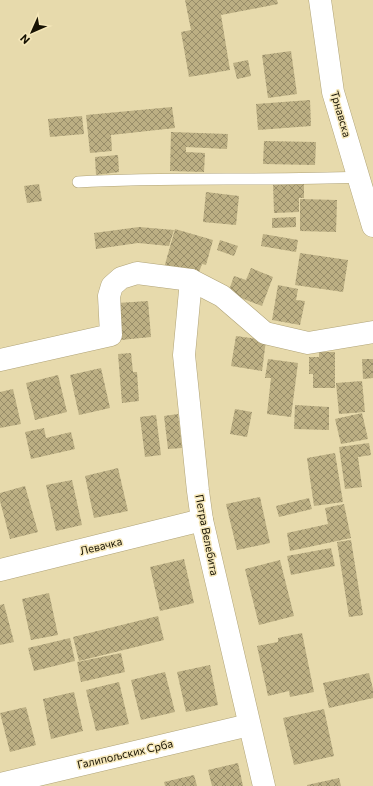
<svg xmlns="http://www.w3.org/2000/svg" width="373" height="786" font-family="Commissioner,sans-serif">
<defs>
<pattern id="building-cross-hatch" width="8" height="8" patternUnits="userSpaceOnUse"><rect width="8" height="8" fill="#bcaf83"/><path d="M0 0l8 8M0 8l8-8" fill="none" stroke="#988d69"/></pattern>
</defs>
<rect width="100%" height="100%" fill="#e7daac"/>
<!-- building -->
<g fill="url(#building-cross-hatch)">
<polygon points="185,0 277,0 278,4 221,15 230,70 189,77 181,32 191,30"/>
<polygon points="291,51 297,94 268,98 262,55"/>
<polygon points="248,60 251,76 237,79 233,63"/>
<polygon points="310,100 311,126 258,130 256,104"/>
<polygon points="172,107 175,128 111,135 112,151 90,153 86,115"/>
<polygon points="82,116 84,134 50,137 48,119"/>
<polygon points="171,132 228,134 227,149 186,147 186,152 205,153 204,172 170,171"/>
<polygon points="264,141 316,142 315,165 263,164"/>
<polygon points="118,155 119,172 96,175 95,157"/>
<polygon points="304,182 304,198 299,198 299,212 274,213 273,183"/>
<polygon points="39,184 42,201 27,203 24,186"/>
<polygon points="206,192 239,196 236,225 203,222"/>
<polygon points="300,199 337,200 336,232 300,231"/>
<polygon points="296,217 296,227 272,228 272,218"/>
<polygon points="139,227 174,230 169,246 138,243 96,249 94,233"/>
<polygon points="175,229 213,240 206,265 202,264 197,278 164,268"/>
<polygon points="263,234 298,240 296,252 261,246"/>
<polygon points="220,240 238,246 234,256 217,250"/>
<polygon points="300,253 348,260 343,292 295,285"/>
<polygon points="251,268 273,277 262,306 228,293 234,276 246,280"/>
<polygon points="278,285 298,289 296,300 305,301 300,325 272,320"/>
<polygon points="148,301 151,337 121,340 118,303"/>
<polygon points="236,336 266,340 262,371 231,366"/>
<polygon points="319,352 335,352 335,388 313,388 313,374 309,374 309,357 319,357"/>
<polygon points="131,353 133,372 137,372 139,401 122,403 118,354"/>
<polygon points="268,359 298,363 291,417 267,414 271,378 265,378"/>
<polygon points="362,359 373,359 373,378 363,379"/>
<polygon points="101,368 110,408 79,415 70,375"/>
<polygon points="58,375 67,412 35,420 26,383"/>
<polygon points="362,381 365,412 339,414 336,383"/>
<polygon points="13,389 21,424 0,428 0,392"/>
<polygon points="295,405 329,407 329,430 294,429"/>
<polygon points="235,409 252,412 247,437 230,434"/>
<polygon points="362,413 368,439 341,444 335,419"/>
<polygon points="178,414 182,448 168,449 164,416"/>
<polygon points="156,415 161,455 145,457 140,417"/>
<polygon points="44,428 46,438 71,432 75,449 31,459 25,432"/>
<polygon points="369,443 371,455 358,457 362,487 345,489 339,447"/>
<polygon points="335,453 343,502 314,506 307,458"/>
<polygon points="118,468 128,511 94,518 85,476"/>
<polygon points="72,480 82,525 56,531 46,485"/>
<polygon points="25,486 38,532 10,539 0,501 0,493"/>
<polygon points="260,497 270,543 237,550 226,504"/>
<polygon points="309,498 312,509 279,517 276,506"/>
<polygon points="344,504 351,538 290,551 287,533 328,524 325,508"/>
<polygon points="351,540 363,615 349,617 337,542"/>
<polygon points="331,548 335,566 291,575 287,556"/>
<polygon points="184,559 194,603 160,611 150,567"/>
<polygon points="280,560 294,616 259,625 245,569"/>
<polygon points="49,593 58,635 31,640 22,599"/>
<polygon points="4,604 14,642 0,645 0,605"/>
<polygon points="158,616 164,640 79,661 73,637"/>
<polygon points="302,633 314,692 290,697 289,691 268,696 257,646 278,642 278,638"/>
<polygon points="70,638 75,661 34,671 28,648"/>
<polygon points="121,653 125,672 81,682 77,662"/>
<polygon points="210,665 218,705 186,712 177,672"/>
<polygon points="165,672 175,712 141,720 131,680"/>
<polygon points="369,673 373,689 373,698 329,708 323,683"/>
<polygon points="119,682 129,724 96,731 86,690"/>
<polygon points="74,692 83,731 51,739 43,699"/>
<polygon points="26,707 36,745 10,752 0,713"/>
<polygon points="324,709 334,756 294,765 283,718"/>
<polygon points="238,763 243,786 212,786 208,770"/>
<polygon points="194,775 197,786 165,786 164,782"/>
<polygon points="339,778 341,786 307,786 307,785"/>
</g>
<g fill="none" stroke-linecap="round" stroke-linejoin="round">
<defs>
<path id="service" d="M78 182C172 177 265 181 359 177"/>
<g id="minor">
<polyline points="320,0 333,92 373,226"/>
<polyline points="191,280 184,355 198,491 202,520 264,786"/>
<polyline points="0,360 111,335 109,296 112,286 121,278 137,273 191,280 222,296 265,333 308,343 373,332"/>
<polyline points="0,570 202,520"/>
<polyline points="0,784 249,725"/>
</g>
</defs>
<!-- service casing -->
<use href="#service" stroke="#b0a377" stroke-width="12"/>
<!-- minor casing -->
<use href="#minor" stroke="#b0a377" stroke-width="23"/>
<!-- service -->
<use href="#service" stroke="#fff" stroke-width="11"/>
<!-- minor -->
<use href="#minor" stroke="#fff" stroke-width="22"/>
</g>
<g text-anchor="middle" stroke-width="3" stroke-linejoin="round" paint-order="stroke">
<!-- street labels -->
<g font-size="11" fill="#171203" stroke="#f5e7b9">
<text transform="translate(341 114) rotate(74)" y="4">Трнавска</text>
<text transform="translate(207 535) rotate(79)" y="4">Петра Велебита</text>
<text transform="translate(101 546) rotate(-14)" y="4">Левачка</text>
<text transform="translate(125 754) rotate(-13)" y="4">Галипољских Срба</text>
</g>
</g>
<!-- north arrow -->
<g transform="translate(32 32) rotate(225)" stroke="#f5e7b9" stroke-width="3" paint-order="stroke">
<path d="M0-3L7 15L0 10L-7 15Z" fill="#171203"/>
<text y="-6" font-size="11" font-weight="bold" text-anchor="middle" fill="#171203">N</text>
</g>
</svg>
